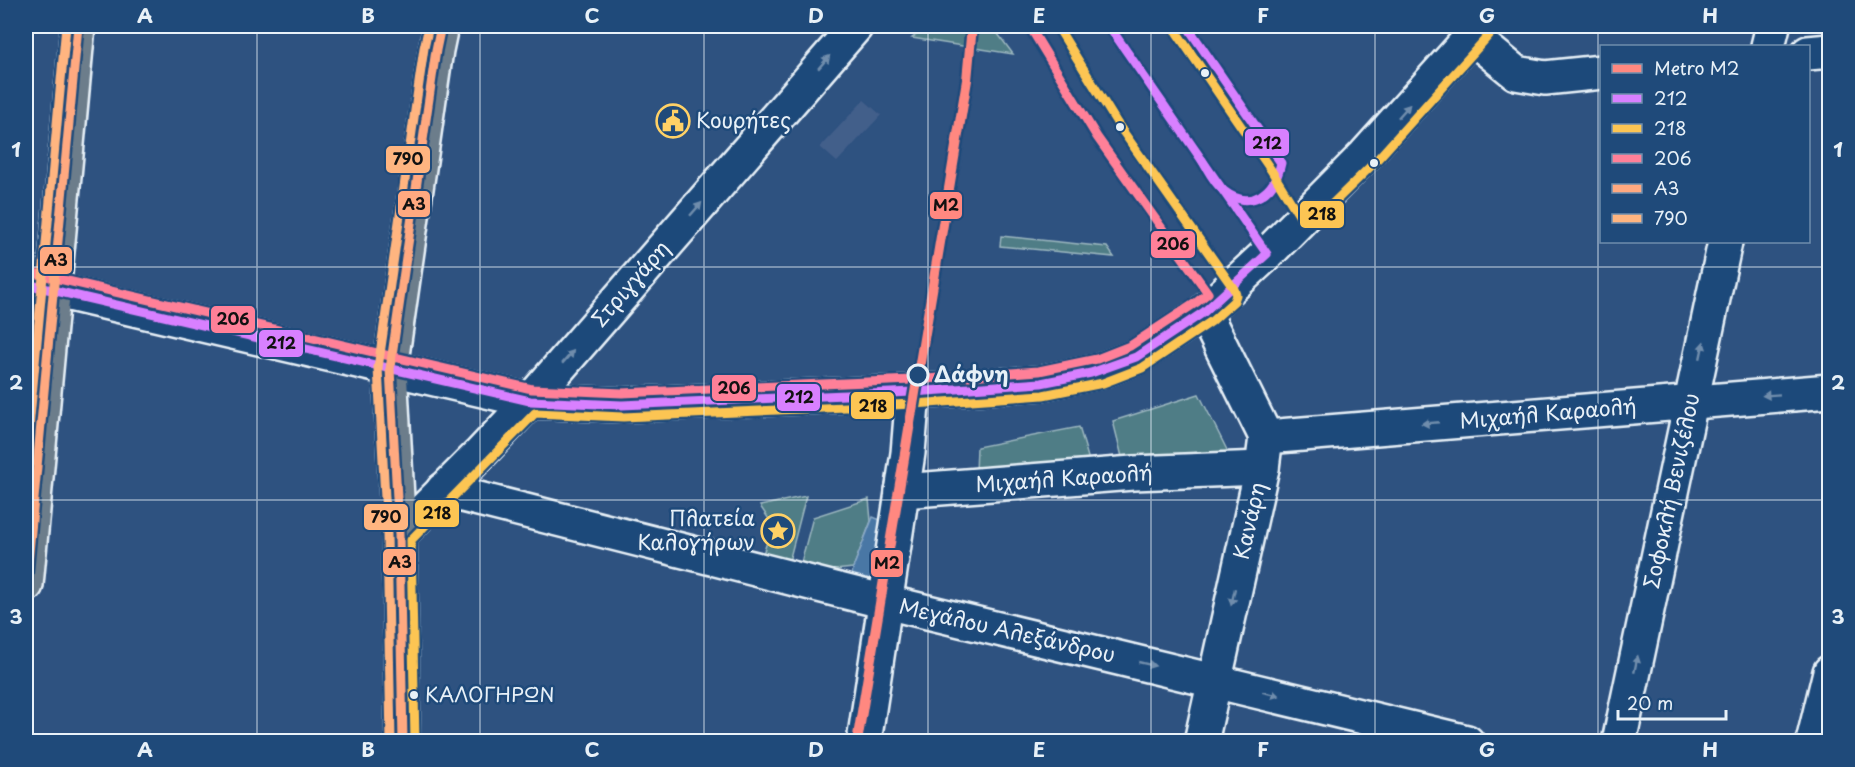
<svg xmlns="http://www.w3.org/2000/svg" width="1855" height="767" font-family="'Playpen Sans',sans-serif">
<rect width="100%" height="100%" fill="#2e5280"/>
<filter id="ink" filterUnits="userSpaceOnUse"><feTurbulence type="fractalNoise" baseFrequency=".0167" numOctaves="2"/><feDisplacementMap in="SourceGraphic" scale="12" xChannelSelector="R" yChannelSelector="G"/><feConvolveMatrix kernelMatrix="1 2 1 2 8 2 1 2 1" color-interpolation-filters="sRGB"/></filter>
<g filter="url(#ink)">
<!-- built -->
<polygon fill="#435f8a" points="864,100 881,115 837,162 820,147"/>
<!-- green -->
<g fill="#507d86" stroke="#9cb7bf" stroke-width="1.5">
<polygon points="928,26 992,26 1013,54 912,38"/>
<polygon points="1001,236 1107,247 1114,257 1000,246"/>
<polygon points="1199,394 1234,464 1125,469 1113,421"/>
<polygon points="1079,427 1090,464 976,473 977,447"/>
<polygon points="806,496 786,573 758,568 773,525 760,506"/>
<polygon points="869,499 871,521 853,568 798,574 813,517"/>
</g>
<!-- water -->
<polygon fill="#4977a5" stroke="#89a8c6" stroke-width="1.5" points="873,517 885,522 878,593 851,586 853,568"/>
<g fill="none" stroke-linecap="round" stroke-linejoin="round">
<defs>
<g id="street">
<polyline points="1472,37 1516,73 1545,78 1602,72"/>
<polyline points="1768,46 1773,26"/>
<polyline points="1808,53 1830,51"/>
<polyline points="1266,437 1830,391"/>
<polyline points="443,490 886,602 1467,742"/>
<polyline points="902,491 1133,473 1262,468"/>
<polyline points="864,742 908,453 913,392"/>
<polyline points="1201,742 1262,468 1266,437 1204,312"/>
<polyline points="1619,742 1725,242"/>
<polyline points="1813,742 1830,672"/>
</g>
<g id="secondary">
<polyline points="26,284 530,401 622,405 913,392 1041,383 1100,371 1136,357 1204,312 1267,254 1365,155 1481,26"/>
<polyline points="399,535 479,455 530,401 856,26"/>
</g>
<g id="primary">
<polyline points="26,585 78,26"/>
<polyline points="403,742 399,535 390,369 436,50 441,26"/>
</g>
</defs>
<!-- street casing -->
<use href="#street" stroke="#e8f1f8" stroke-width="38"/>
<!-- secondary casing -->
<use href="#secondary" stroke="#e8f1f8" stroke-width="38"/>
<!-- primary casing -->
<use href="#primary" stroke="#e8f1f8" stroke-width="38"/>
<!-- street -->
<use href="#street" stroke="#1f4a7a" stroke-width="33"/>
<!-- secondary -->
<use href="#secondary" stroke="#1f4a7a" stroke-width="33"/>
<!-- primary -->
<use href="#primary" stroke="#6c7d8b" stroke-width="33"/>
<defs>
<g id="bus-1">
<path d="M1187 26 1281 163C1275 192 1251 212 1224 191 1214 183 1208 170 1202 160"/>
<polyline points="26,284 530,401 622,405 913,392 1041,383 1091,373 1136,357 1204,312 1267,254 1109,26"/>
</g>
<g id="bus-2">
<polyline points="1177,33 1271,170 1300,217 1310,222 1318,218 1374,163 1490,34"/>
<polyline points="415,742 411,540 535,413 623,417 914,404 1043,395 1103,383 1142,368 1212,321 1234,301 1236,295 1234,289 1117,123 1057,26"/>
</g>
<polyline id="bus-3" points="29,272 532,389 622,393 912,380 1039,371 1097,359 1130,346 1197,302 1208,293 1097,137 1033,32"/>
<g id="bus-4">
<polyline points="26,585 78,26"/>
<polyline points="403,742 399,535 390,369 436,50 441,26"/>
</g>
<g id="bus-5">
<polyline points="26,461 66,26"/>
<polyline points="391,742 387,535 378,368 424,48 429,26"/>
</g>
</defs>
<!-- bus-1 casing -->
<use href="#bus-1" stroke="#1f4a7a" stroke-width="14"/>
<!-- bus-2 casing -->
<use href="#bus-2" stroke="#1f4a7a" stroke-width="14"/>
<!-- bus-3 casing -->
<use href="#bus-3" stroke="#1f4a7a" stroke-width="14"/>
<!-- bus-4 casing -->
<use href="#bus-4" stroke="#1f4a7a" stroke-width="14"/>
<!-- bus-5 casing -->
<use href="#bus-5" stroke="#1f4a7a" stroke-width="14"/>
<!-- bus-1 -->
<use href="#bus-1" stroke="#d880ff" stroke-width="9"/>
<!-- bus-2 -->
<use href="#bus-2" stroke="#fcc553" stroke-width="9"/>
<!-- bus-3 -->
<use href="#bus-3" stroke="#ff8098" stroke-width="9"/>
<!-- bus-4 -->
<use href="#bus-4" stroke="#ffa980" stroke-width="9"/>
<!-- bus-5 -->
<use href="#bus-5" stroke="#ffb580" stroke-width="9"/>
<defs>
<polyline id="metro-1" points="857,742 967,80 972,26"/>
</defs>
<!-- metro-1 casing -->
<use href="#metro-1" stroke="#1f4a7a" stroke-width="15"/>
<!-- metro-1 -->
<use href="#metro-1" stroke="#ff8880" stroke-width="10"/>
</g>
<!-- one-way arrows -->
<defs><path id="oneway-solid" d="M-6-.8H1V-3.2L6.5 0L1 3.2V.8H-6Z" transform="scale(1.5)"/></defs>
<g fill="#6f8dac">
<use href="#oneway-solid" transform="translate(824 62) rotate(-49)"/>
<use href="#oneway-solid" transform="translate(1404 111) rotate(-48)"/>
<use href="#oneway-solid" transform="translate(696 209) rotate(-49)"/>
<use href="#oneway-solid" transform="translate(1702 350) rotate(-78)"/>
<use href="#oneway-solid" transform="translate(568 357) rotate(-49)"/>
<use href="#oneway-solid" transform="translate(1771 395) rotate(176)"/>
<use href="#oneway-solid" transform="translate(1430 423) rotate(175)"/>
<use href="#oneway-solid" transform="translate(1233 597) rotate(103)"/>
<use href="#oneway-solid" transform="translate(1147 664) rotate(13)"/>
<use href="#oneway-solid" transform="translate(1636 664) rotate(-78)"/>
<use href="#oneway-solid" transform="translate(1271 694) rotate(14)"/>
</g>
</g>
<!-- grid -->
<path fill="none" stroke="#e8f1f8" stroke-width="1.5" stroke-opacity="0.55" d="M257 26V742M480 26V742M704 26V742M928 26V742M1151 26V742M1375 26V742M1598 26V742M26 267H1830M26 500H1830"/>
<!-- icons -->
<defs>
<symbol id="civic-ring" viewBox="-11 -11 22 22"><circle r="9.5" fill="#1f4a7a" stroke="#ffd166" stroke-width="1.5"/><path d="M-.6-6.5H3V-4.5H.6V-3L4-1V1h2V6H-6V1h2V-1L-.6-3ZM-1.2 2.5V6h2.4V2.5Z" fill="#ffd166"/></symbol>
<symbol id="sight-ring" viewBox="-11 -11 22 22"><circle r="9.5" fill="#1f4a7a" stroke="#ffd166" stroke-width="1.5"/><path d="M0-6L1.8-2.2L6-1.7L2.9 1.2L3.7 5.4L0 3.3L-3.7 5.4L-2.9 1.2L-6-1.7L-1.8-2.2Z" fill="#ffd166"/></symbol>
</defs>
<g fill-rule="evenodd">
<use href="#civic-ring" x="654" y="102" width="38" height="38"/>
<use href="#sight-ring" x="759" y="512" width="38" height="38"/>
</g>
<!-- markers -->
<g fill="#e8f1f8" stroke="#1f4a7a" stroke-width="2">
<circle cx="1205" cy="73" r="5"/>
<circle cx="1120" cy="127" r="5"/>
<circle cx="1374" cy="163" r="5"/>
<circle cx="414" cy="695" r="5"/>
</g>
<circle fill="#1f4a7a" stroke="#e8f1f8" stroke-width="3" cx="918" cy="375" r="10"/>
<g text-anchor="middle" stroke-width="5" stroke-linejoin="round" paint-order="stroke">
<!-- bus labels -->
<g font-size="20" fill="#e8f1f8" stroke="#1f4a7a" text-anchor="start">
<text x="425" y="702">ΚΑΛΟΓΗΡΩΝ</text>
</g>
<!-- poi labels -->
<g font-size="21" fill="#e8f1f8" stroke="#1f4a7a" text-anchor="start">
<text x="696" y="128">Κουρήτες</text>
<text x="755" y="526" text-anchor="end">Πλατεία<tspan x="755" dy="24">Καλογήρων</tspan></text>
</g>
<!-- street labels -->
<g font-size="21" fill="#e8f1f8" stroke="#1f4a7a">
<text transform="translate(631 284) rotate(-49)" y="7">Στριγγάρη</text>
<text transform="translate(1548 414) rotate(-5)" y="7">Μιχαήλ Καραολή</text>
<text transform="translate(1064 479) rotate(-4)" y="7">Μιχαήλ Καραολή</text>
<text transform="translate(1672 491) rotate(-78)" y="7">Σοφοκλή Βενιζέλου</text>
<text transform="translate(1250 521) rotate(-77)" y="7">Κανάρη</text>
<text transform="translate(1007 631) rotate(13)" y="7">Μεγάλου Αλεξάνδρου</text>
</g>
<!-- stop labels -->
<g font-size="21" font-weight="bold" fill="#e8f1f8" stroke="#1f4a7a" text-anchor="start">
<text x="934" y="382">Δάφνη</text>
</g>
</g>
<g stroke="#1f4a7a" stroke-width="2">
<rect x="1244" y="128" width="46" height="29" rx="6" fill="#d880ff"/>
<rect x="385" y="145" width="46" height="29" rx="6" fill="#ffb580"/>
<rect x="397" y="190" width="34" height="28" rx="6" fill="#ffa980"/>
<rect x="929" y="191" width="34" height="29" rx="6" fill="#ff8880"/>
<rect x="1299" y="200" width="46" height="29" rx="6" fill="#fcc553"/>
<rect x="1150" y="230" width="46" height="29" rx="6" fill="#ff8098"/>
<rect x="39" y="246" width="34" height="29" rx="6" fill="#ffa980"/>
<rect x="210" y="305" width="46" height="29" rx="6" fill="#ff8098"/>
<rect x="258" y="329" width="46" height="29" rx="6" fill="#d880ff"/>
<rect x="711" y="374" width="46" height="28" rx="6" fill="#ff8098"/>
<rect x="776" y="383" width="45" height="29" rx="6" fill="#d880ff"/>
<rect x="850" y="391" width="45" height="29" rx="6" fill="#fcc553"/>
<rect x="414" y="499" width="46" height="29" rx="6" fill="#fcc553"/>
<rect x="363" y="503" width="46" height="28" rx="6" fill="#ffb580"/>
<rect x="382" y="548" width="35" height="28" rx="6" fill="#ffa980"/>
<rect x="870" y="549" width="34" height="29" rx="6" fill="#ff8880"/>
</g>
<g font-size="16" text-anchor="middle" font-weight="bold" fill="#111">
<text x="1267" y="149">212</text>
<text x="408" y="165">790</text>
<text x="414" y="210">Α3</text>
<text x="946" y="211">Μ2</text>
<text x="1322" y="220">218</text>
<text x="1173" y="250">206</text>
<text x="56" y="266">Α3</text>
<text x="233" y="325">206</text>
<text x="281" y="349">212</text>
<text x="734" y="394">206</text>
<text x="799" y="403">212</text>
<text x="873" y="412">218</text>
<text x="437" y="519">218</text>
<text x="386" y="523">790</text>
<text x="400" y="568">Α3</text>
<text x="887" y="569">Μ2</text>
</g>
<!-- margin -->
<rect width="1855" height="767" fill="none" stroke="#1f4a7a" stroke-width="66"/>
<!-- legend -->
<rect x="1600" y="45" width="210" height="198" fill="#1f4a7a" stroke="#6f8dac" stroke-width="1.5"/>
<rect x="1612" y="64" width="30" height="9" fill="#ff8880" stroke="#6f8dac" stroke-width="1.5"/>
<text x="1654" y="75" font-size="18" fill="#e8f1f8">Metro Μ2</text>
<rect x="1612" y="94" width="30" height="9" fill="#d880ff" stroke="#6f8dac" stroke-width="1.5"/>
<text x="1654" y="105" font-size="18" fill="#e8f1f8">212</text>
<rect x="1612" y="124" width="30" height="9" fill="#fcc553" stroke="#6f8dac" stroke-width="1.5"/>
<text x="1654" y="135" font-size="18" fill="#e8f1f8">218</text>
<rect x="1612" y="154" width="30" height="9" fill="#ff8098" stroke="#6f8dac" stroke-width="1.5"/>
<text x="1654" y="165" font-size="18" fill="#e8f1f8">206</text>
<rect x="1612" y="184" width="30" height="9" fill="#ffa980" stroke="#6f8dac" stroke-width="1.5"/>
<text x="1654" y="195" font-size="18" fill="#e8f1f8">Α3</text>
<rect x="1612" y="214" width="30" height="9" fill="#ffb580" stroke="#6f8dac" stroke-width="1.5"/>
<text x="1654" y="225" font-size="18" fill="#e8f1f8">790</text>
<!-- scale -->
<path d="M1618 710v9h108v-9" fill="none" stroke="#e8f1f8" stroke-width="3"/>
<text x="1627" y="710" font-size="18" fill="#e8f1f8" stroke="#1f4a7a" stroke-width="4.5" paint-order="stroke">20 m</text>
<rect x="33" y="33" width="1789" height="701" fill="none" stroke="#e8f1f8" stroke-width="2"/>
<g font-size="20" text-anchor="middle" font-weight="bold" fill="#e8f1f8">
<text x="145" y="23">A</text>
<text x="368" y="23">B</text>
<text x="592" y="23">C</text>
<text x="816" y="23">D</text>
<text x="1039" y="23">E</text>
<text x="1263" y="23">F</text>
<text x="1487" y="23">G</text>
<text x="1710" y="23">H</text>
<text x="16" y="157">1</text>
<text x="1838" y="157">1</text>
<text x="16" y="390">2</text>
<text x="1838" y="390">2</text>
<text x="16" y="624">3</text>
<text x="1838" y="624">3</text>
<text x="145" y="757">A</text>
<text x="368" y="757">B</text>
<text x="592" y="757">C</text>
<text x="816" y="757">D</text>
<text x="1039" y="757">E</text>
<text x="1263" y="757">F</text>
<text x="1487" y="757">G</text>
<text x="1710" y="757">H</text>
</g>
</svg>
